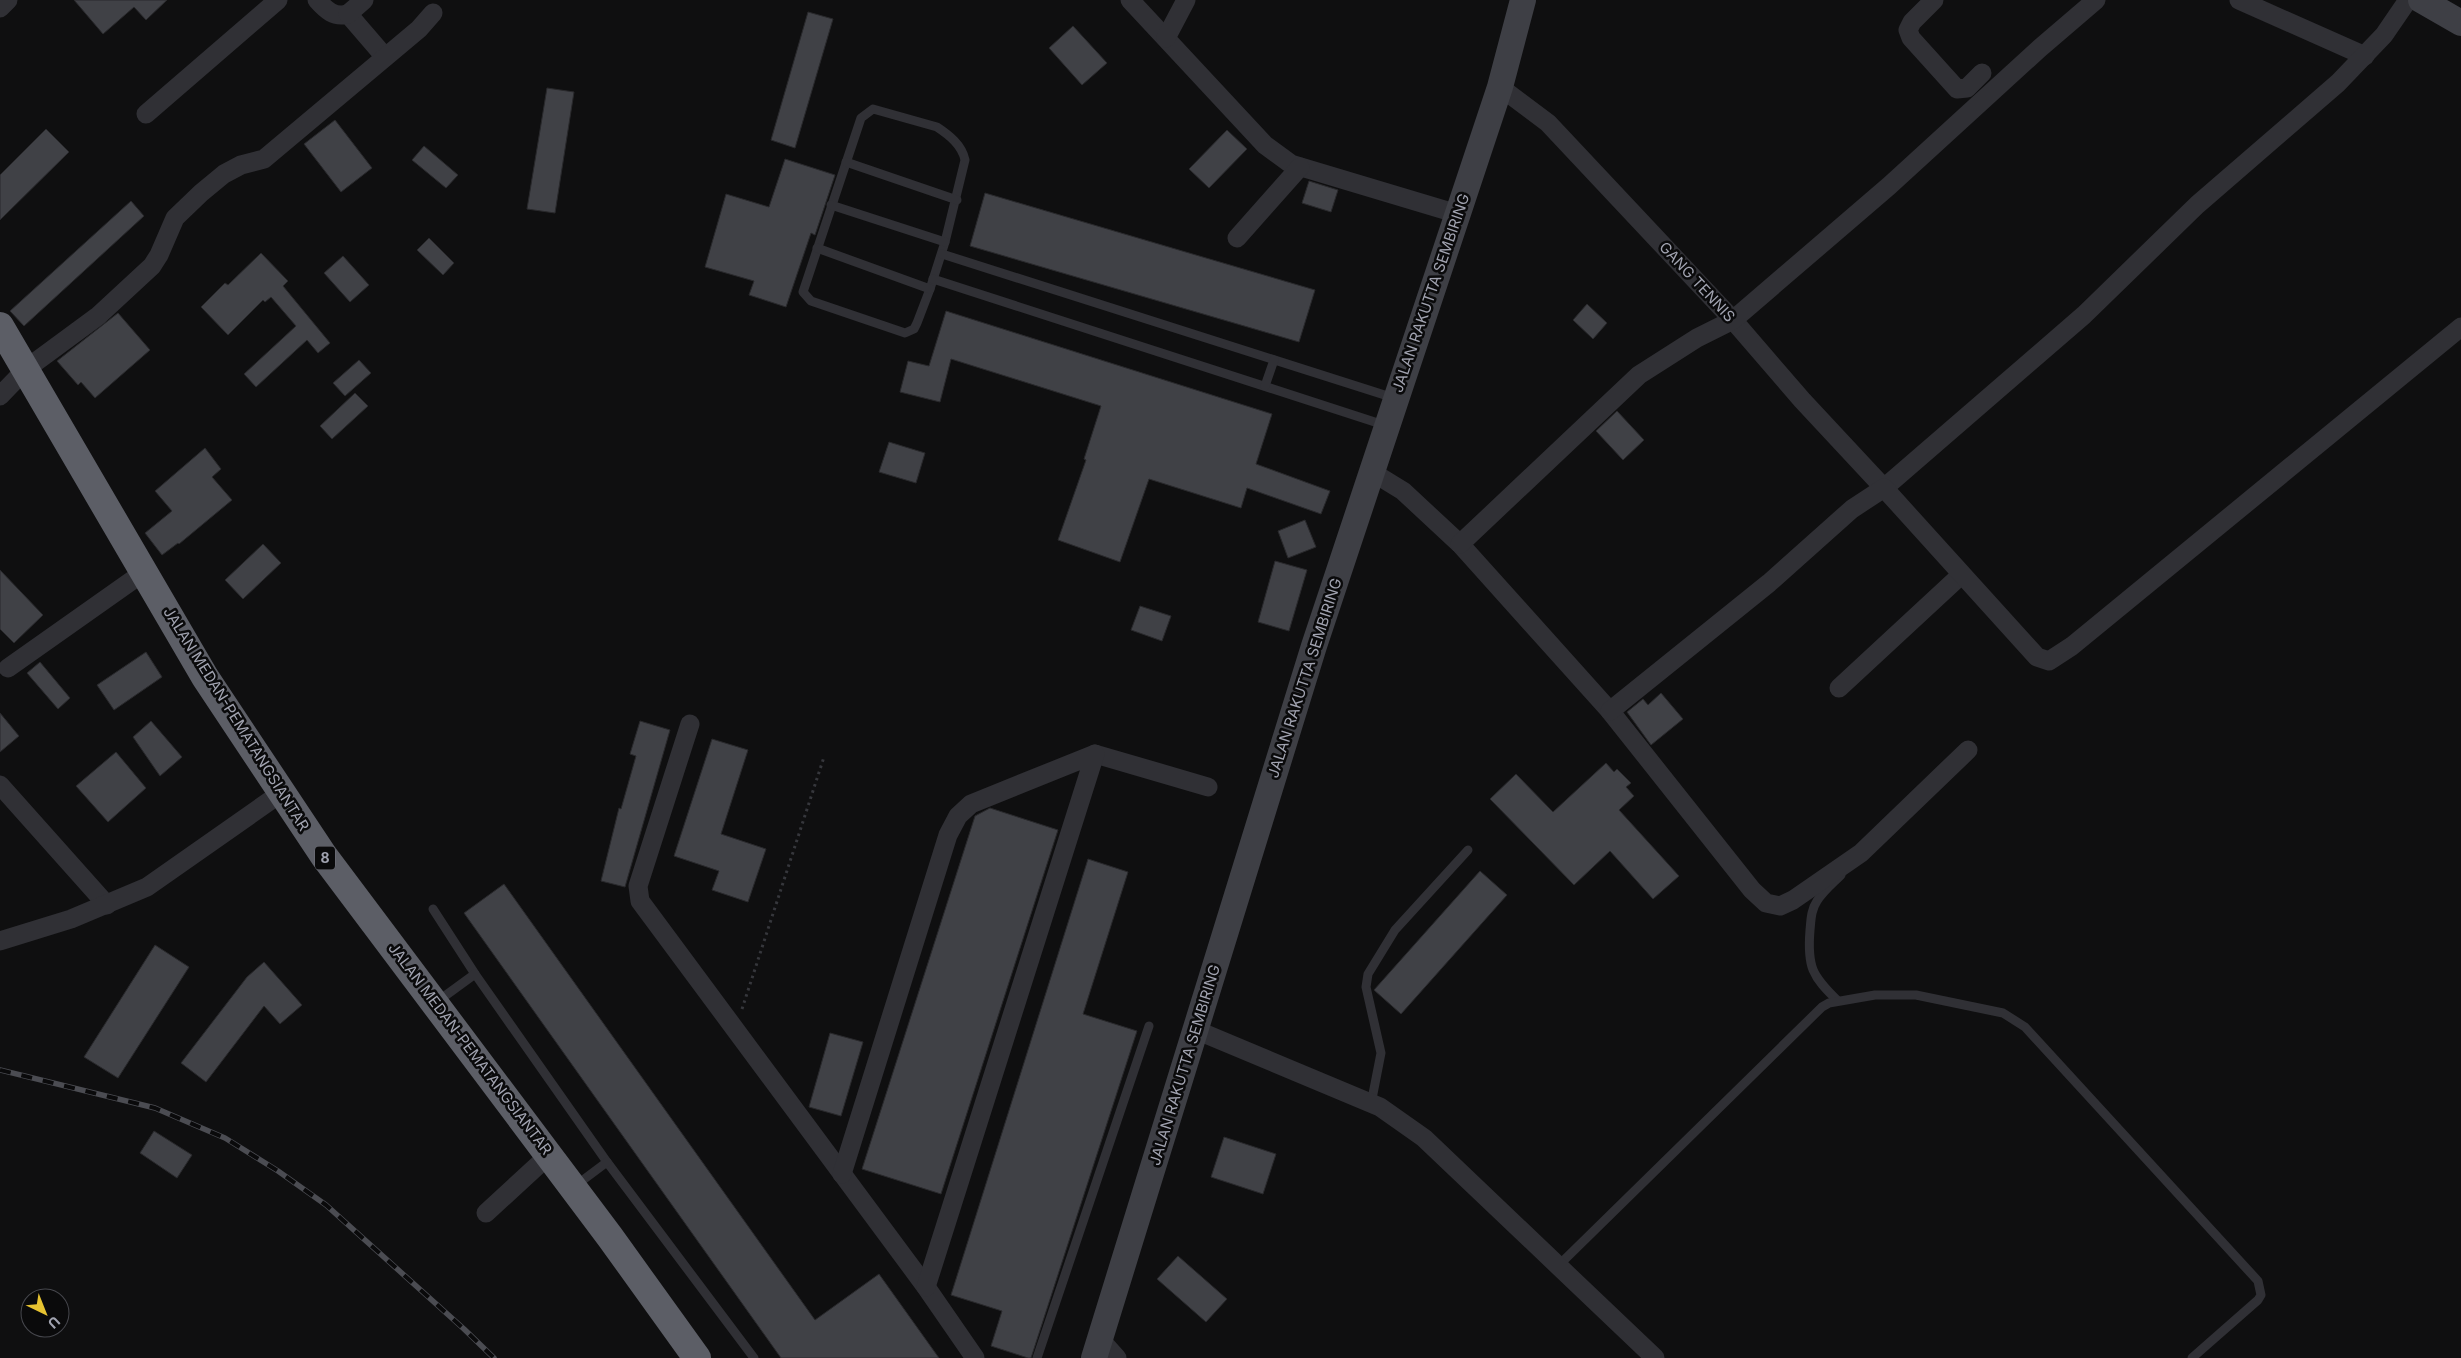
<svg xmlns="http://www.w3.org/2000/svg" width="2461" height="1358" font-family="Inter,sans-serif">
<rect width="100%" height="100%" fill="#0f0f10"/>
<!-- building -->
<g fill="#404146" stroke="#29292c">
<polygon points="74,0 167,0 146,20 134,7 103,34"/>
<polygon points="808,12 833,19 795,148 771,140"/>
<polygon points="1073,26 1107,63 1082,85 1049,48"/>
<polygon points="547,88 574,92 555,213 527,209"/>
<polygon points="335,120 372,168 341,192 304,144"/>
<polygon points="46,129 69,152 0,220 0,175"/>
<polygon points="1227,130 1247,149 1209,188 1189,169"/>
<polygon points="424,146 458,175 446,188 412,160"/>
<polygon points="785,159 835,175 815,235 811,233 786,307 749,295 754,281 705,267 726,194 769,207"/>
<polygon points="1309,181 1338,190 1331,212 1302,203"/>
<polygon points="985,193 1315,290 1299,342 970,246"/>
<polygon points="131,201 144,216 24,326 10,311"/>
<polygon points="429,238 454,263 443,275 417,250"/>
<polygon points="261,253 288,281 283,286 330,343 318,353 307,340 256,387 244,374 296,326 271,297 265,302 263,300 228,335 201,307 225,283 228,285"/>
<polygon points="343,256 369,285 350,302 324,273"/>
<polygon points="1587,304 1607,323 1593,339 1573,320"/>
<polygon points="946,311 1272,414 1256,464 1330,491 1321,514 1247,488 1241,508 1149,479 1120,562 1058,540 1086,460 1084,459 1101,406 951,359 940,402 900,392 908,361 929,366"/>
<polygon points="118,313 150,350 95,398 81,382 78,385 57,361"/>
<polygon points="359,360 371,373 345,396 333,383"/>
<polygon points="355,393 368,406 332,439 320,426"/>
<polygon points="1617,411 1644,440 1623,460 1596,431"/>
<polygon points="889,442 925,453 916,483 879,472"/>
<polygon points="205,448 221,469 212,477 232,500 179,544 178,543 162,555 145,533 172,511 155,491"/>
<polygon points="1305,520 1316,547 1288,558 1278,531"/>
<polygon points="263,544 281,563 243,599 225,580"/>
<polygon points="1275,561 1307,570 1289,631 1258,622"/>
<polygon points="0,570 43,615 14,643 0,629"/>
<polygon points="1140,606 1171,616 1162,641 1131,630"/>
<polygon points="146,652 162,677 114,710 97,685"/>
<polygon points="40,662 70,698 58,709 27,673"/>
<polygon points="1661,693 1683,719 1651,745 1627,712 1643,699 1648,705"/>
<polygon points="0,713 19,736 0,752"/>
<polygon points="151,721 182,757 160,776 133,737"/>
<polygon points="640,721 670,730 625,887 601,881 619,808 621,809 636,756 630,754"/>
<polygon points="712,739 748,750 721,834 766,849 748,902 712,890 719,871 674,856"/>
<polygon points="116,752 146,788 108,822 76,786"/>
<polygon points="1606,763 1614,772 1617,769 1631,783 1626,787 1634,796 1619,810 1679,876 1653,899 1610,851 1574,885 1490,799 1516,774 1553,812"/>
<polygon points="990,808 1058,830 941,1194 862,1169 975,816"/>
<polygon points="1088,859 1128,872 1083,1014 1137,1031 1031,1358 1028,1358 991,1346 1002,1311 951,1295"/>
<polygon points="1480,871 1507,895 1401,1014 1374,990"/>
<polygon points="504,884 815,1320 879,1274 939,1358 781,1358 464,913"/>
<polygon points="155,945 189,967 118,1078 84,1057"/>
<polygon points="264,962 302,1005 280,1024 264,1006 206,1082 181,1063 247,977"/>
<polygon points="830,1033 863,1042 841,1116 809,1107"/>
<polygon points="154,1131 192,1155 177,1178 140,1153"/>
<polygon points="1224,1137 1276,1154 1263,1194 1211,1177"/>
<polygon points="1178,1256 1227,1299 1206,1322 1157,1279"/>
</g>
<g fill="none" stroke-linecap="round" stroke-linejoin="round">
<!-- path -->
<polyline stroke="#36373c" stroke-width="3" stroke-dasharray="2.5 4" stroke-linecap="butt" points="742,1009 824,757"/>
<!-- lane -->
<g stroke="#303035" stroke-width="9">
<path d="M873 109 937 127C949 135 962 145 965 160L945 242 930 289 917 323 914 329 905 333 811 301 803 292 861 118Z"/>
<polyline points="846,162 957,200"/>
<polyline points="831,205 945,242"/>
<polyline points="817,248 930,289"/>
<polyline points="942,254 1394,398"/>
<polyline points="933,279 1384,425"/>
<polyline points="1265,386 1274,360"/>
<polyline points="433,909 475,974"/>
<polyline points="438,1001 475,974 607,1162 754,1358"/>
<path d="M1838 1001C1812 976 1807 967 1810 930 1811 920 1811 910 1817 901 1823 891 1833 883 1841 875"/>
<polyline points="1371,1104 1381,1053 1366,987 1368,974 1395,930 1468,850"/>
<polyline points="575,1186 607,1162"/>
<polyline points="1558,1266 1822,1007 1829,1003 1875,995 1916,995 2003,1013 2025,1027 2258,1281 2261,1295 2258,1300 2192,1358"/>
<polyline points="1037,1358 1149,1026"/>
</g>
<!-- street -->
<g stroke="#303035" stroke-width="19">
<path d="M317 0C326 10 334 18 348 14L385 57"/>
<polyline points="1130,0 1265,145 1291,164 1458,214"/>
<polyline points="1934,0 1912,22 1908,30 1911,38 1957,89 1967,88 1982,73"/>
<polyline points="2239,0 2365,56"/>
<polyline points="0,8 8,0"/>
<polyline points="348,14 364,0"/>
<polyline points="1166,38 1186,0"/>
<polyline points="1500,87 1548,123 1733,320 1802,400 1884,488 2084,315 2197,205 2338,83 2384,35 2408,0"/>
<polyline points="146,114 278,0"/>
<polyline points="1237,238 1300,167"/>
<polyline points="0,396 26,369 98,316 152,266 159,255 175,218 201,193 224,174 241,165 264,159 419,29 433,13"/>
<polyline points="1372,472 1403,491 1460,544 1610,711 1752,890 1766,903 1780,906 1793,900 1861,853 1968,750"/>
<polyline points="1460,544 1639,375 1697,338 1733,320 1889,186 2040,48 2096,0"/>
<polyline points="8,668 144,572"/>
<polyline points="1839,688 1961,575"/>
<polyline points="1610,711 1769,583 1852,509 1884,488 2037,657 2049,661 2072,646 2461,327"/>
<polyline points="690,724 638,886 640,901 926,1287 975,1358"/>
<polyline points="1095,754 1208,787"/>
<polyline points="0,785 107,905"/>
<polyline points="0,941 71,919 147,887 281,793"/>
<polyline points="1196,1030 1380,1107 1424,1138 1655,1358"/>
<polyline points="842,1174 948,835 958,816 971,804 1095,754 926,1287"/>
<polyline points="486,1213 549,1155"/>
<polyline points="1100,1339 1117,1358"/>
</g>
<!-- secondary -->
<g stroke="#3e3f45" stroke-width="26">
<polyline points="2421,0 2461,23"/>
<polyline points="1094,1358 1314,646 1500,87 1523,0"/>
</g>
<!-- highway -->
<polyline stroke="#5c5e66" stroke-width="28" points="0,326 205,677 324,856 610,1237 697,1358"/>
<defs>
<polyline id="rail" points="0,1070 155,1108 225,1138 278,1171 326,1205 464,1329 494,1358"/>
</defs>
<!-- rail casing -->
<use href="#rail" stroke="#4b4c52" stroke-width="5.5"/>
<!-- rail -->
<use href="#rail" stroke="#0a0a0b" stroke-width="4" stroke-dasharray="11" stroke-linecap="butt"/>
</g>
<g text-anchor="middle" stroke-width="5" stroke-linejoin="round" paint-order="stroke">
<!-- shield labels -->
<rect fill="#0a0a0b" stroke="#74757e" stroke-width="1" x="315" y="846.5" width="20" height="23" rx="4"/>
<g font-size="14" font-weight="bold" fill="#a1a3b0">
<text x="325" y="863">8</text>
</g>
<!-- street labels -->
<g font-size="15" fill="#a1a3b0" stroke="#0a0a0b">
<text transform="translate(1697 282) rotate(47)" y="5">GANG TENNIS</text>
<text transform="translate(1431 293) rotate(-71)" y="5">JALAN RAKUTTA SEMBIRING</text>
<text transform="translate(1305 678) rotate(-72)" y="5">JALAN RAKUTTA SEMBIRING</text>
<text transform="translate(236 719) rotate(58)" y="5">JALAN MEDAN-PEMATANGSIANTAR</text>
<text transform="translate(470 1049) rotate(53)" y="5">JALAN MEDAN-PEMATANGSIANTAR</text>
<text transform="translate(1185 1065) rotate(-73)" y="5">JALAN RAKUTTA SEMBIRING</text>
</g>
</g>
<!-- north arrow -->
<g transform="translate(45 1313) rotate(137)"><circle r="24" fill="#0a0a0b" stroke="#46474d"/>
<path d="M0-4L9 19L0 12L-9 19Z" fill="#e7c331"/>
<text y="-8" font-size="14" font-weight="bold" text-anchor="middle" fill="#a1a3b0">U</text>
</g>
</svg>
